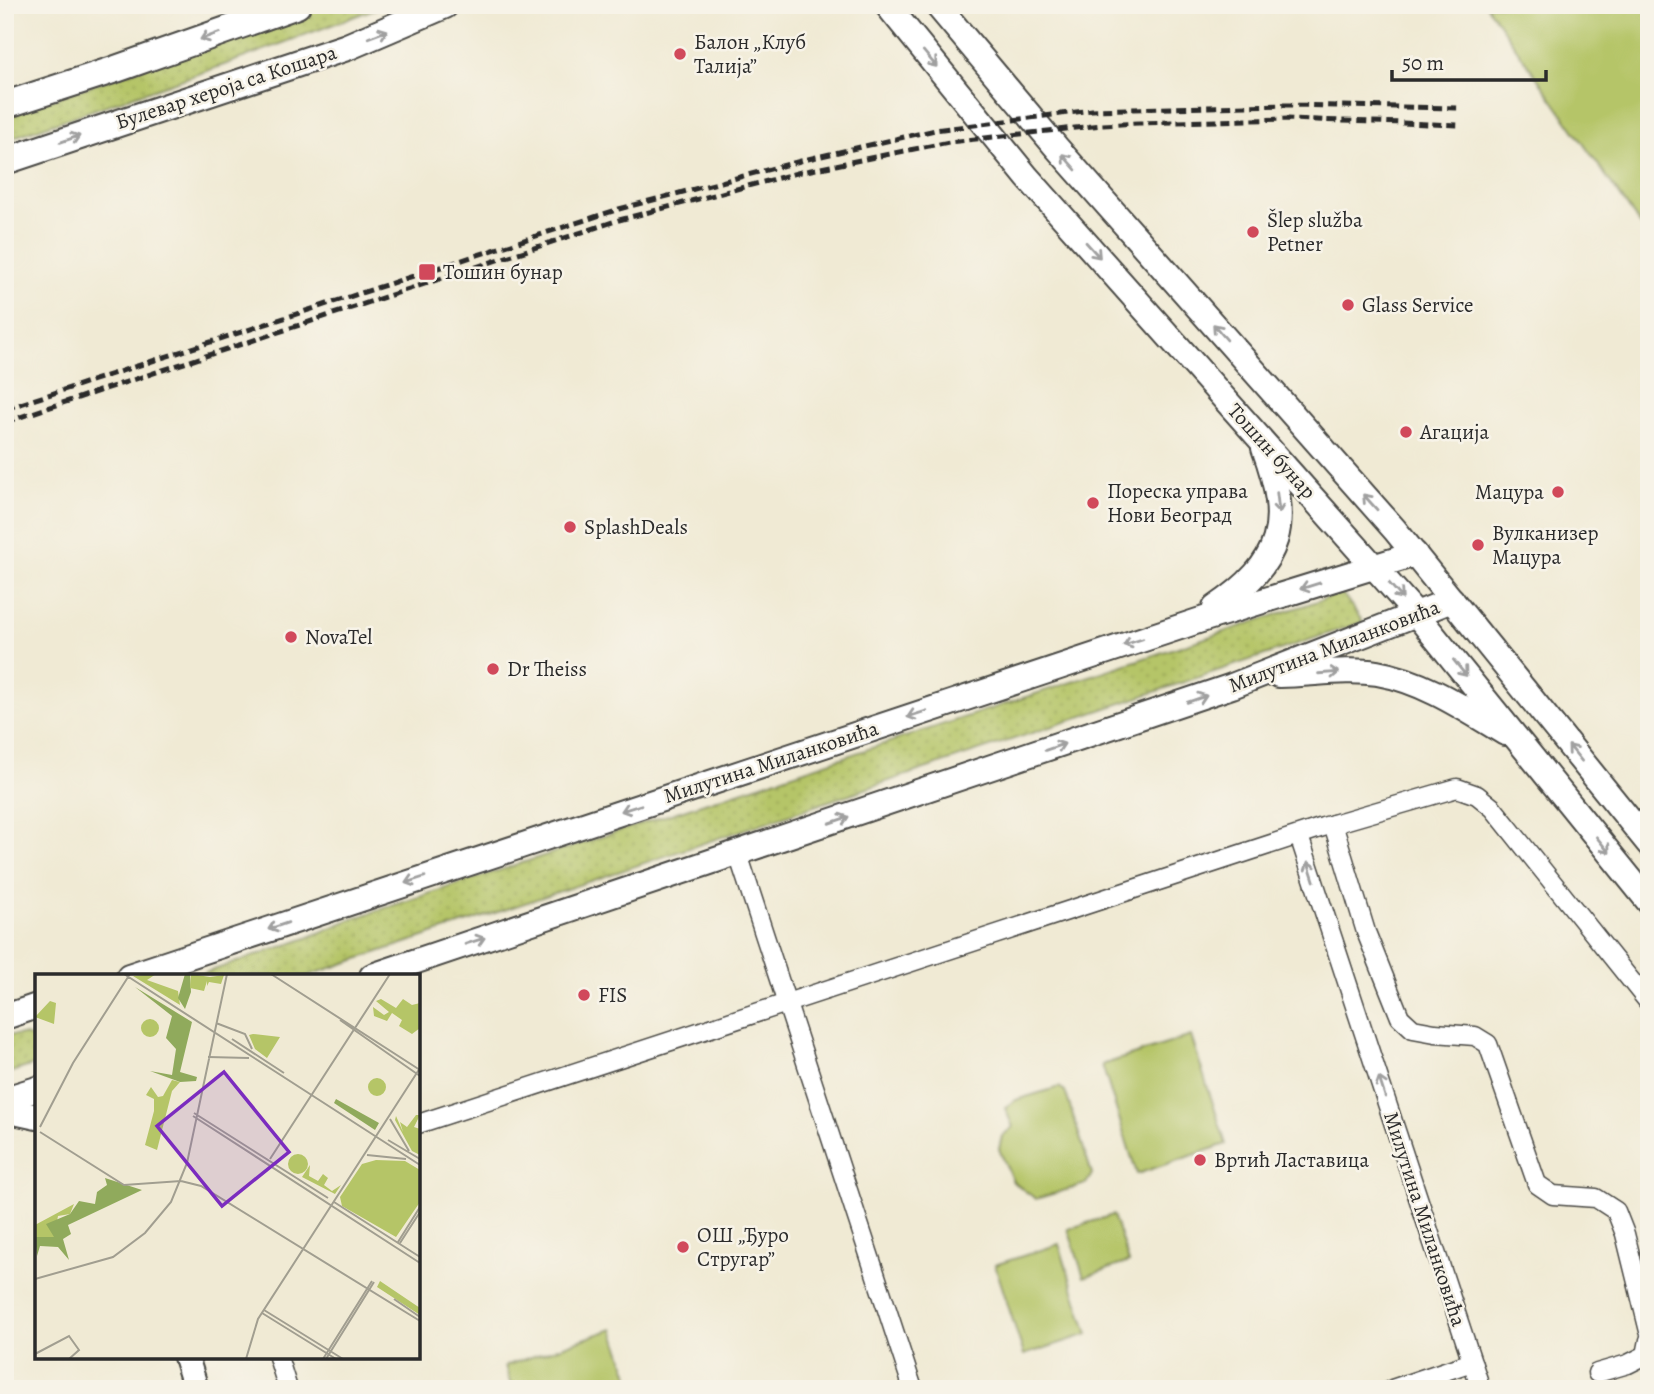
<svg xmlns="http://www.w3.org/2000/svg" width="1654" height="1394" font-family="Alegreya,serif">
<defs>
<pattern id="grass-dots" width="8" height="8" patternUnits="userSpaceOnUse" patternTransform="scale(1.75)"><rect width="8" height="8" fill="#b5c567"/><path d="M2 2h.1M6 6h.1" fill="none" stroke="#9ca95a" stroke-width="1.8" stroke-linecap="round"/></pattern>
</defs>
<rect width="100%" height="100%" fill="#f7f3e8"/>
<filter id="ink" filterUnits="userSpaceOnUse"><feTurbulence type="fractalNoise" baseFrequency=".0143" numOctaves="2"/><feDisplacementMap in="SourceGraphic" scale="14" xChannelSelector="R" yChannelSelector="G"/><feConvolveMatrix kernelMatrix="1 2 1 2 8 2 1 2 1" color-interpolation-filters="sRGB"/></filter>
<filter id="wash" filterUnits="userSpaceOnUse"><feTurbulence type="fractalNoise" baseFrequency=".00686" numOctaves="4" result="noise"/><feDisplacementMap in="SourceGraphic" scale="28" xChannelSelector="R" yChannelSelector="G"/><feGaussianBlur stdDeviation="1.57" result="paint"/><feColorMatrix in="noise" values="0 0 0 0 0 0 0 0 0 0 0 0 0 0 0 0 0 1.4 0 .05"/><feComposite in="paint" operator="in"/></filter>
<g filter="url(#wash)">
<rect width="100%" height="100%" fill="#f0ead4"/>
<!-- grass -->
<g fill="url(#grass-dots)" stroke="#707849" stroke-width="2">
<polygon points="326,5 385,5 224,65 5,140 5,115"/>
<polygon points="1342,593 1363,622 307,976 196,976 307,938 349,920"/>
<polygon points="5,1035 24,1035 37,1039 37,1064 5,1074"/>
</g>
<!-- park -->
<g fill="#b5c567" stroke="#707849" stroke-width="2">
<polygon points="1486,5 1649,5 1649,237"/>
<polygon points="1191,1036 1226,1144 1137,1174 1102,1065"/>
<polygon points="1059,1087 1065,1091 1092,1174 1086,1184 1036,1199 1013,1182 999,1149 1002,1136 1013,1127 1005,1108 1016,1100"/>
<polygon points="1113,1215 1129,1262 1084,1277 1068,1229"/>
<polygon points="1059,1244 1088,1334 1024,1355 995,1265"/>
<polygon points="613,1329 634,1389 512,1389 505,1366"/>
</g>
</g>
<g filter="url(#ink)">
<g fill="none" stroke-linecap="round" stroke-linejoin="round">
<defs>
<g id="street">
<polyline points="1333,824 1366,932 1400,1017 1413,1029 1435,1033 1475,1036 1488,1044 1537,1184 1553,1195 1596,1198 1616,1211 1625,1234 1649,1331"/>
<polyline points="1299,836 1481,1389"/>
<polyline points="738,854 913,1389"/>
<polyline points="418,1124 1323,827 1457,788 1477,795 1493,808 1649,1003"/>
<polyline points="278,1357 288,1389"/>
<polyline points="1597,1373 1628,1364 1646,1355 1649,1340"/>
<polyline points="1392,1389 1472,1362"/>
</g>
<g id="secondary">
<polyline points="887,5 1027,177 1417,615 1649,902"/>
<polyline points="937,5 1057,148 1395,530 1649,844"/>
<path d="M1215 608C1283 562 1292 524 1264 448"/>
<path d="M1279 675C1311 675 1345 668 1377 673 1424 681 1465 709 1505 733"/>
<polyline points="129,976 1198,621 1415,554"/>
<polyline points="372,976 1232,686 1452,600"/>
<polyline points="5,1017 37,1006"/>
<polyline points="5,1099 37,1089"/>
<polyline points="5,1110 37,1117"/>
<polyline points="186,1357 196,1389"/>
</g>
<g id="primary">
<polyline points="5,105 116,69 297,5"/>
<polyline points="5,161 347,47 445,5"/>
</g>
</defs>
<!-- street casing -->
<use href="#street" stroke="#494844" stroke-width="21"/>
<!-- secondary casing -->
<use href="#secondary" stroke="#494844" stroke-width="28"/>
<!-- primary casing -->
<use href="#primary" stroke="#494844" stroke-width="30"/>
<!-- street -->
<use href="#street" stroke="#fff" stroke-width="18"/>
<!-- secondary -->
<use href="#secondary" stroke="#fff" stroke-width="24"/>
<!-- primary -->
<use href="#primary" stroke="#fff" stroke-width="26"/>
<!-- rail -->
<g stroke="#2b2b2b" stroke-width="5" stroke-dasharray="10 5" stroke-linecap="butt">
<polyline points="5,409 619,209 808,159 935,130 1092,110 1286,105 1458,108"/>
<polyline points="5,422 619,220 801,172 949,142 1102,125 1139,123 1288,119 1458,125"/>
</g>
</g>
<!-- one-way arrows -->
<defs><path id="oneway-shaft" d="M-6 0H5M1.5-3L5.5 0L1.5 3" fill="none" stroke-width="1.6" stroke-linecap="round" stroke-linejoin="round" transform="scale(1.75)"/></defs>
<g stroke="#a0a0a0">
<use href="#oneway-shaft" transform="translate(378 34) rotate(-21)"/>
<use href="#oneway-shaft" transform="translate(210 36) rotate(160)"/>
<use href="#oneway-shaft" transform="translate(930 59) rotate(50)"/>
<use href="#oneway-shaft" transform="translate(70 139) rotate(-19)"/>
<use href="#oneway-shaft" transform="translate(1069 162) rotate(-131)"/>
<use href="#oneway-shaft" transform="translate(1093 250) rotate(48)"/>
<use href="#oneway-shaft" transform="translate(1220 332) rotate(-131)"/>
<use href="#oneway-shaft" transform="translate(1370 502) rotate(-132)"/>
<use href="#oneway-shaft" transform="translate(1278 503) rotate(83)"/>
<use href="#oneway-shaft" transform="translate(1310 586) rotate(163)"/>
<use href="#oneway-shaft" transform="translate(1396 591) rotate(49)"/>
<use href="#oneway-shaft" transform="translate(1133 642) rotate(162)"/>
<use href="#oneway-shaft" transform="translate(1460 668) rotate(51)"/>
<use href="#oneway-shaft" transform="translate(1329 673) rotate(-4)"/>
<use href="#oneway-shaft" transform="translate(1197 699) rotate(-19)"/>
<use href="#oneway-shaft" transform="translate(917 714) rotate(162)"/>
<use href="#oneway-shaft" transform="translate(1055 747) rotate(-19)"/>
<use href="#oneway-shaft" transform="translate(1575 753) rotate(-129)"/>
<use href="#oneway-shaft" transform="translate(631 808) rotate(162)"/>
<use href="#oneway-shaft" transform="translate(839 820) rotate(-19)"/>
<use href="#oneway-shaft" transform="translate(1603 845) rotate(51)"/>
<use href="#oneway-shaft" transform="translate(1311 871) rotate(-108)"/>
<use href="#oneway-shaft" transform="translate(415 880) rotate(162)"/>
<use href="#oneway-shaft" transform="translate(278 926) rotate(161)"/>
<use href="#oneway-shaft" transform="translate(475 941) rotate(-18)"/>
<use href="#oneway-shaft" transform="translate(1382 1087) rotate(-108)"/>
</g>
</g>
<!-- markers -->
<g fill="#d1495b" stroke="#f7f3e8" stroke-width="2.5">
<circle cx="680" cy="54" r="7"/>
<circle cx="1253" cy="232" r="7"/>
<rect x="418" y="263" width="18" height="18" rx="3.5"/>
<circle cx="1348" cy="305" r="7"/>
<circle cx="1406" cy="432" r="7"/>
<circle cx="1558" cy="492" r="7"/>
<circle cx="1093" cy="503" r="7"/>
<circle cx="570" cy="527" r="7"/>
<circle cx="1478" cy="545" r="7"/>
<circle cx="291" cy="637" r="7"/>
<circle cx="493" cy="669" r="7"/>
<circle cx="584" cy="995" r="7"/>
<circle cx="1200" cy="1160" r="7"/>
<circle cx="683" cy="1247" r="7"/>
</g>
<g text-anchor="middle" stroke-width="5" stroke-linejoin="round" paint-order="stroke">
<!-- poi labels -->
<g font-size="21" fill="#2b2b2b" stroke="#f7f3e8" text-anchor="start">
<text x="694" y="49">Балон „Клуб<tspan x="694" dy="24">Талија”</tspan></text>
<text x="1267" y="227">Šlep služba<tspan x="1267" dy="24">Petner</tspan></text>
<text x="443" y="279">Тошин бунар</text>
<text x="1362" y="312">Glass Service</text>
<text x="1420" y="439">Агација</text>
<text x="1107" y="498">Пореска управа<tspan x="1107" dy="24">Нови Београд</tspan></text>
<text x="1544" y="499" text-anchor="end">Мацура</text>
<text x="584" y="534">SplashDeals</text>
<text x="1492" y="540">Вулканизер<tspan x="1492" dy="24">Мацура</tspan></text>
<text x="305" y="644">NovaTel</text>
<text x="507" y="676">Dr Theiss</text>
<text x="598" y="1002">FIS</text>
<text x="1214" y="1167">Вртић Ластавица</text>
<text x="697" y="1242">ОШ „Ђуро<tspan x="697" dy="24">Стругар”</tspan></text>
</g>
<!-- street labels -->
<g font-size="21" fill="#2b2b2b" stroke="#f7f3e8">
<text transform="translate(226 87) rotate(-18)" y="7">Булевар хероја са Кошара</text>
<text transform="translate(1272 451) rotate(48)" y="7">Тошин бунар</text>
<text transform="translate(1334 646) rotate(-21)" y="7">Милутина Миланковића</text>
<text transform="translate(771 762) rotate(-18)" y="7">Милутина Миланковића</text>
<text transform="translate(1425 1219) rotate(72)" y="7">Милутина Миланковића</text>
</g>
</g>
<!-- overview -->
<g transform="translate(35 974)">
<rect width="385" height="385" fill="#f0ead4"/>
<path d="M121 0 112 6 143 17 145 31 98 2ZM15 27 21 29 19 50 0 43ZM381 141H385L379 153 385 155V181L377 177 360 146 361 142 368 158 365 148 372 153ZM341 186 370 187 385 196V228L361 263 307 232 305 223 327 190ZM275 191 274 202 283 207 288 200 293 204 289 211 297 217 306 211 300 220 267 203ZM39 230 35 240 23 242 19 263 14 267 0 263V251ZM345 307 385 334V341L342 313Z" fill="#b5c567"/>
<path d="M150 0H155L156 18 150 35 143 24ZM100 13 157 48 145 98 162 103 161 107 145 108 115 97 137 101 141 75 131 64 137 42ZM301 125 344 149 340 156 299 129ZM70 204 107 216 33 251 36 260 28 265 34 286 23 273 5 272 2 282 0 263H19L11 250 35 240 44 227 60 230 62 218 72 211Z" fill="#90aa5c"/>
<path d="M156 0 175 3 189 1 186 10 174 8 172 12V7L169 17 155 14ZM346 25 361 34 368 25 377 31 385 29V54L377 60 364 52 367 46 357 39 352 47 339 42 338 33 349 41 354 38 341 27ZM106 54a9 9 0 1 1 18 0a9 9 0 1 1-18 0ZM214 61 218 60 245 63 232 84 220 75ZM333 113a9 9 0 1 1 18 0a9 9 0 1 1-18 0ZM137 106 145 108 137 117 122 176 110 171 119 137V125L111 121 116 113 123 123 128 122ZM253 190a10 10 0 1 1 20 0a10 10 0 1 1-20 0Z" fill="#b5c567"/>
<path fill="none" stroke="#a19e90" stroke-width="2" d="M89 0 385 191M236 0 385 96M305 46 385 102M181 49 210 60 217 75M197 65 249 99M173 83 214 84M159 139 293 224M158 142 385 289M355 145 374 177M5 153 38 89 95 0M5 158 89 211 146 207 166 212 385 347M353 166 385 185M332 181 371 185M235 185 355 0M299 228 385 283M363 268 385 233M365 269 385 238M0 305 78 283 110 259 136 228 152 189 192 0M359 325 385 343M229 336 308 385M227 339 301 385M0 380 34 362 44 376 34 385M211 385 223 345 385 94M288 385 337 307M291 385 339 308"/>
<path fill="#7b2cbf" fill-opacity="0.15" stroke="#7b2cbf" stroke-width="3.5" d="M189 98 254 178 187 232 122 152Z"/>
<rect width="385" height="385" fill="none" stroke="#2b2b2b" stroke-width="3.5"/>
</g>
<!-- margin -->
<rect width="1654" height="1394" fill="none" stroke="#f7f3e8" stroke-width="28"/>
<!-- scale -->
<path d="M1392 70v10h154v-10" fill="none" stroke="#2b2b2b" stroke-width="3.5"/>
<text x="1402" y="70" font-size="21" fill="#2b2b2b" stroke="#f7f3e8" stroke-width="5" paint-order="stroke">50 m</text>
</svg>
